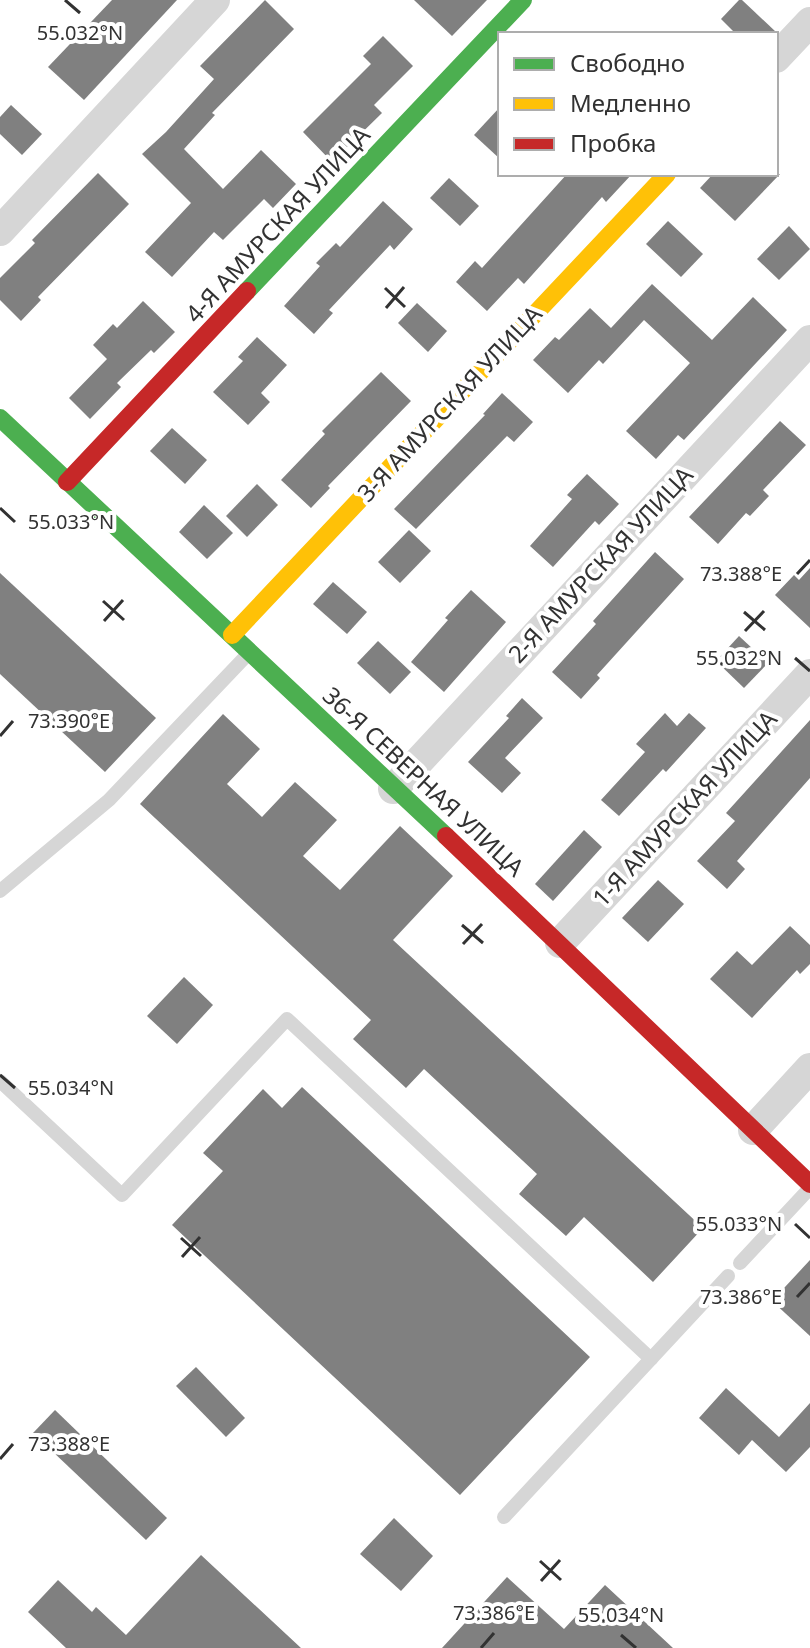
<svg xmlns="http://www.w3.org/2000/svg" width="810" height="1648" font-family="'Noto Sans',sans-serif">
<rect width="100%" height="100%" fill="#fff"/>
<!-- building -->
<g fill="#808080">
<polygon points="112,0 177,0 84,100 48,67"/>
<polygon points="265,0 294,29 212,113 215,115 184,149 223,189 261,150 296,184 273,208 264,199 223,240 214,232 172,277 145,252 191,203 142,154 166,132 214,79 200,66"/>
<polygon points="414,0 487,0 452,36"/>
<polygon points="739,0 742,0 776,32 736,34 721,19"/>
<polygon points="383,36 413,66 374,105 382,113 332,162 303,132 371,64 363,56"/>
<polygon points="11,105 42,134 22,155 0,134 0,117"/>
<polygon points="500,107 500,159 474,135"/>
<polygon points="98,173 129,204 38,297 41,300 21,321 0,300 0,278 35,243 32,240"/>
<polygon points="567,174 632,174 606,202 602,197 524,284 518,278 487,311 456,282 475,261 482,268"/>
<polygon points="713,174 780,174 735,221 700,188"/>
<polygon points="449,178 479,206 460,226 430,198"/>
<polygon points="383,201 413,229 394,250 390,245 329,310 333,313 314,334 284,306 320,266 316,263 336,243 340,247"/>
<polygon points="668,221 703,254 681,277 646,244"/>
<polygon points="789,226 810,249 779,280 757,259"/>
<polygon points="652,284 712,340 753,297 787,330 684,440 678,435 656,459 626,431 690,363 644,320 603,364 599,360 568,393 533,360 555,337 559,340 590,308 611,328"/>
<polygon points="143,301 175,332 154,353 151,350 117,383 121,387 90,419 69,398 107,359 93,345 113,324 117,328"/>
<polygon points="417,303 447,331 428,352 398,323"/>
<polygon points="257,337 287,365 261,393 270,402 248,425 213,392 243,361 238,357"/>
<polygon points="381,372 411,401 328,486 330,488 311,508 281,480 325,434 322,431"/>
<polygon points="502,393 533,422 514,442 507,436 416,529 394,509 485,415 483,414"/>
<polygon points="780,421 806,445 763,490 769,496 750,516 746,513 718,544 689,517"/>
<polygon points="172,428 207,460 185,484 150,451"/>
<polygon points="587,474 619,504 599,525 595,521 553,567 530,546 572,499 567,495"/>
<polygon points="257,484 278,505 247,537 226,516"/>
<polygon points="204,505 233,533 207,559 179,532"/>
<polygon points="409,530 431,551 400,583 378,562"/>
<polygon points="655,552 684,579 597,675 600,678 581,699 552,672 596,624 593,621"/>
<polygon points="810,568 810,628 775,595 794,575 799,580"/>
<polygon points="0,573 156,718 105,772 0,674"/>
<polygon points="333,582 367,612 347,634 313,604"/>
<polygon points="471,590 506,622 444,692 411,662 448,620 445,618"/>
<polygon points="739,636 768,663 744,688 716,661"/>
<polygon points="378,641 411,672 390,694 357,663"/>
<polygon points="522,698 543,718 505,758 521,773 502,793 468,762 509,718 506,716"/>
<polygon points="665,713 677,726 689,713 706,728 666,772 663,769 619,816 601,800 645,752 636,744"/>
<polygon points="223,714 260,749 227,784 262,817 295,782 337,820 303,856 340,890 400,826 453,876 393,940 703,1228 653,1282 584,1217 566,1236 519,1194 537,1174 424,1069 406,1088 353,1039 371,1020 140,804"/>
<polygon points="810,720 810,778 737,861 745,869 727,889 697,861 735,821 726,813"/>
<polygon points="584,830 602,847 553,901 535,884"/>
<polygon points="658,880 684,904 648,942 622,918"/>
<polygon points="790,926 810,945 810,964 800,974 797,970 752,1018 710,979 737,951 752,965"/>
<polygon points="184,977 213,1005 177,1044 147,1016"/>
<polygon points="302,1087 590,1357 460,1495 172,1225 223,1171 203,1153 263,1089 282,1108"/>
<polygon points="810,1260 810,1336 772,1301"/>
<polygon points="196,1367 245,1418 226,1437 176,1386"/>
<polygon points="726,1388 779,1437 810,1403 810,1447 786,1472 752,1440 739,1455 699,1418"/>
<polygon points="55,1410 167,1518 146,1540 33,1433"/>
<polygon points="394,1518 433,1556 401,1591 360,1554"/>
<polygon points="201,1555 301,1648 66,1648 28,1612 58,1580 92,1612 96,1607 126,1635"/>
<polygon points="507,1577 564,1629 605,1585 673,1648 442,1648"/>
</g>
<g fill="none" stroke-linecap="round" stroke-linejoin="round">
<!-- lane -->
<g stroke="#d6d6d6" stroke-width="14">
<polyline points="0,891 109,800 248,654"/>
<polyline points="0,1081 122,1195 287,1019 651,1359"/>
<polyline points="740,1263 810,1188"/>
<polyline points="504,1517 728,1276"/>
</g>
<!-- street -->
<g stroke="#d6d6d6" stroke-width="30">
<polyline points="776,58 810,22"/>
<polyline points="0,231 215,0"/>
<polyline points="393,789 810,340"/>
<polyline points="560,943 810,674"/>
<polyline points="753,1130 810,1068"/>
</g>
<!-- fast -->
<g stroke="#4caf50" stroke-width="18">
<polyline points="247,291 523,0"/>
<polyline points="0,418 446,836"/>
</g>
<!-- slow -->
<polyline stroke="#ffc107" stroke-width="18" points="232,635 667,174"/>
<!-- jam -->
<g stroke="#c62828" stroke-width="18">
<polyline points="67,482 247,291"/>
<polyline points="446,836 810,1184"/>
</g>
</g>
<!-- ticks -->
<path fill="none" stroke="#323232" stroke-width="3" d="M65 0 80 13M385 288 405 307M386 308 404 287M0 508 15 522M797 574 810 560M103 601 124 620M744 612 765 630M104 621 123 600M745 631 764 611M795 658 810 671M0 736 13 721M462 925 483 943M463 944 482 924M0 1075 15 1088M795 1224 810 1238M181 1238 201 1256M182 1257 200 1237M797 1297 810 1283M0 1459 13 1444M540 1561 561 1580M541 1581 560 1560M621 1635 636 1648M481 1648 494 1633"/>
<g text-anchor="middle" stroke-width="8" stroke-linejoin="round" paint-order="stroke">
<!-- street labels -->
<g font-size="24" fill="#323232" stroke="#fff">
<text transform="translate(278 225) rotate(-47)" y="8">4-Я АМУРСКАЯ УЛИЦА</text>
<text transform="translate(450 404) rotate(-47)" y="8">3-Я АМУРСКАЯ УЛИЦА</text>
<text transform="translate(601 565) rotate(-47)" y="8">2-Я АМУРСКАЯ УЛИЦА</text>
<text transform="translate(423 782) rotate(43)" y="8">36-Я СЕВЕРНАЯ УЛИЦА</text>
<text transform="translate(685 809) rotate(-47)" y="8">1-Я АМУРСКАЯ УЛИЦА</text>
</g>
</g>
<g font-size="20" text-anchor="middle" fill="#323232" stroke="#fff" stroke-width="8" stroke-linejoin="round" paint-order="stroke">
<text x="80" y="40">55.032°N</text>
<text x="71" y="529">55.033°N</text>
<text x="741" y="581">73.388°E</text>
<text x="739" y="665">55.032°N</text>
<text x="69" y="728">73.390°E</text>
<text x="71" y="1095">55.034°N</text>
<text x="739" y="1231">55.033°N</text>
<text x="741" y="1304">73.386°E</text>
<text x="69" y="1451">73.388°E</text>
<text x="494" y="1620">73.386°E</text>
<text x="621" y="1622">55.034°N</text>
</g>
<!-- legend -->
<rect x="498" y="32" width="280" height="144" fill="#ffffff" stroke="#adadad" stroke-width="2"/>
<rect x="514" y="58" width="40" height="12" fill="#4caf50" stroke="#adadad" stroke-width="2"/>
<text x="570" y="72" font-size="24" fill="#323232">Свободно</text>
<rect x="514" y="98" width="40" height="12" fill="#ffc107" stroke="#adadad" stroke-width="2"/>
<text x="570" y="112" font-size="24" fill="#323232">Медленно</text>
<rect x="514" y="138" width="40" height="12" fill="#c62828" stroke="#adadad" stroke-width="2"/>
<text x="570" y="152" font-size="24" fill="#323232">Пробка</text>
</svg>
